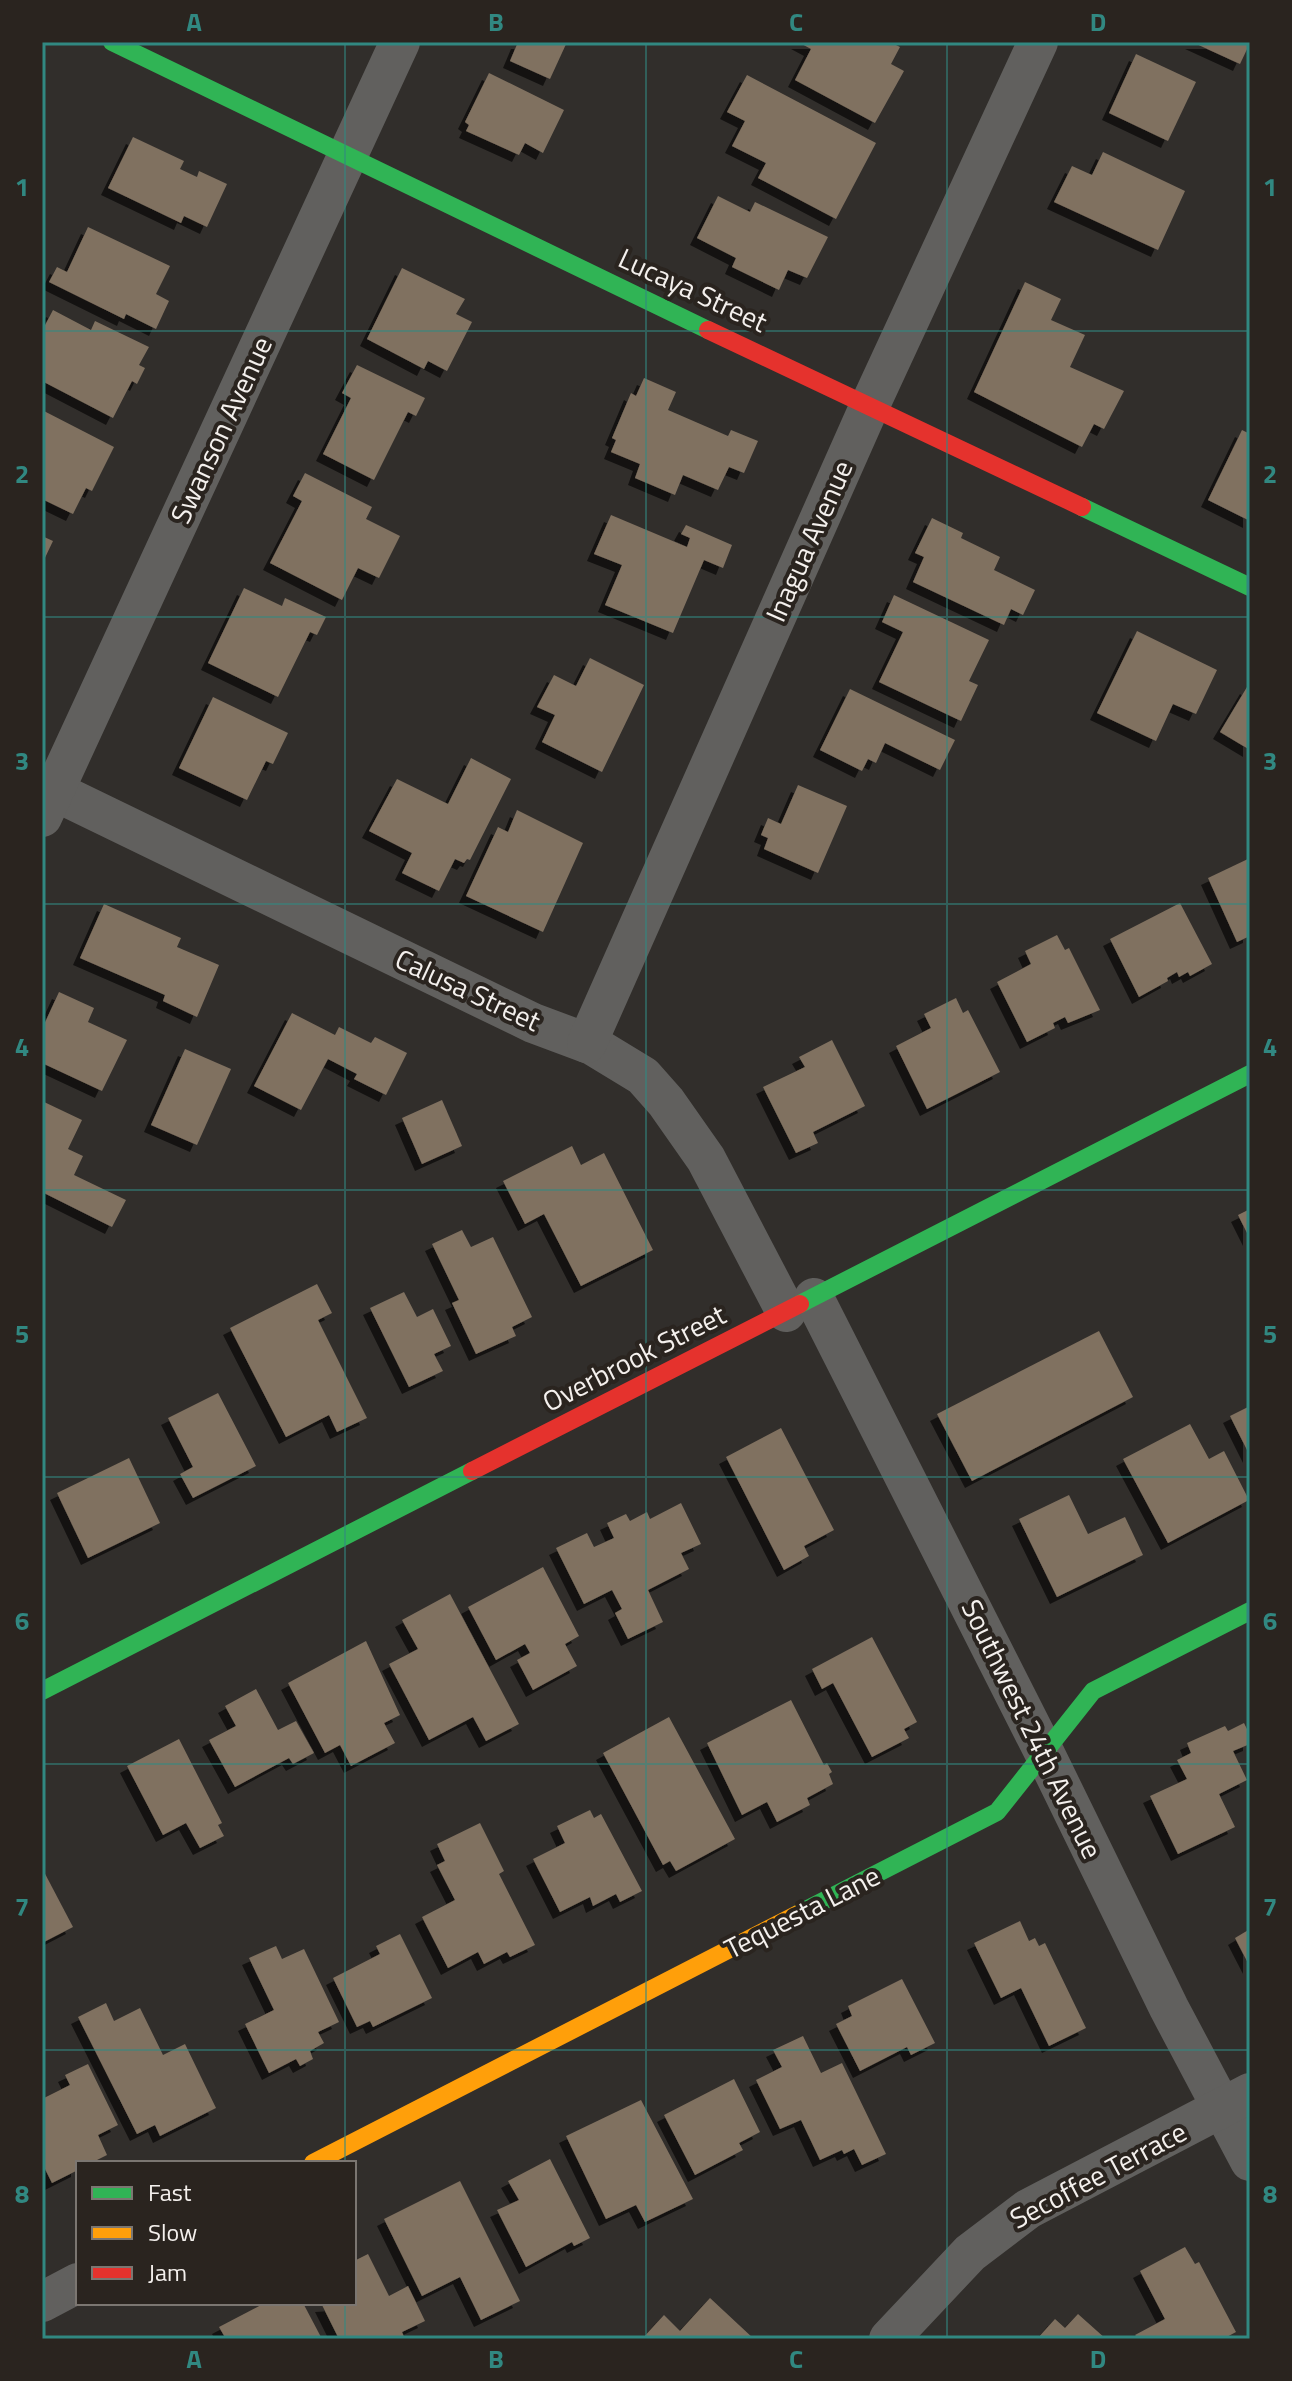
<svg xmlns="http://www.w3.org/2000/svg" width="1292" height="2381" font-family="'Titillium Web',sans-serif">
<defs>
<filter id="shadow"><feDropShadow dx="-7" dy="7" stdDeviation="0" flood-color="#0009"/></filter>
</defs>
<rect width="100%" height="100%" fill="#312e2b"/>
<!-- building -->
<g fill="#807160" filter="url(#shadow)">
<polygon points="518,42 567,42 550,79 510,61"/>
<polygon points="798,42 890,42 900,47 891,64 904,71 875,123 795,80 811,49"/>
<polygon points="1192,42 1250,42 1250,43 1240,64"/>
<polygon points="1136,54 1196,82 1168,141 1109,113"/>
<polygon points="489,73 564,110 543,153 525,143 519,155 466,131 469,125 465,122"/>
<polygon points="747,75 876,143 836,219 758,178 766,163 732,146 745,121 727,112"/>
<polygon points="133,137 184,161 180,169 197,177 199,171 227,184 207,227 184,216 181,223 108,188"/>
<polygon points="1103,152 1185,191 1158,250 1054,202 1072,166 1092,175"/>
<polygon points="718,196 750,212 755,202 828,237 807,278 788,270 779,290 732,267 736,258 697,238"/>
<polygon points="88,227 170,266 156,294 169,301 156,329 126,314 124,319 49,282 57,267 67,272"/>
<polygon points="402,268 465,299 456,314 472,322 447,371 428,361 424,369 367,339"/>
<polygon points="1025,282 1061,299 1051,320 1085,335 1070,367 1124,391 1104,429 1094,424 1082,447 974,392"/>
<polygon points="53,310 91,330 95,321 149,347 139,365 145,368 137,384 132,381 113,418 42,381 42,331"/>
<polygon points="357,365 425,398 416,416 408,412 374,480 323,454 351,398 342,393"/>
<polygon points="644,378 676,392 668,410 728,436 731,430 758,441 744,473 729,467 718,490 683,475 675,495 635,478 640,464 611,452 616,440 612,438 631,393 636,396"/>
<polygon points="42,410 114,447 92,491 86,488 73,514 42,499"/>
<polygon points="1242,430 1250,434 1250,521 1208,500"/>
<polygon points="305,473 372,507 366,519 400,536 379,578 358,568 342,600 270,563 302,501 293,496"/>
<polygon points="611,515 687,547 690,538 681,534 686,525 732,545 723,568 704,560 673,633 605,605 622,565 594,554"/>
<polygon points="932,518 963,533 961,538 1000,557 994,570 1035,590 1023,615 1011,609 1004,625 913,582 924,557 915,553"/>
<polygon points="42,536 53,541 42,564"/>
<polygon points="244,588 282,606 285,598 326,617 317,635 310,632 278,697 208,663"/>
<polygon points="894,595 989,640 969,681 978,685 961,721 879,682 903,632 882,622"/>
<polygon points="1137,631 1217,670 1196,714 1173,704 1156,741 1097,713"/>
<polygon points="590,658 644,685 602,772 542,742 555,715 537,707 554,675 576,686"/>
<polygon points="1247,687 1250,689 1250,750 1220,732"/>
<polygon points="850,689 955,740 940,770 885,743 876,763 868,759 862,771 820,750"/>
<polygon points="213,697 288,733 273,764 266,761 247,800 179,768"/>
<polygon points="471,758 511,779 470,860 467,859 464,863 455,859 439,891 402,873 412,853 369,831 397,779 448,804"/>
<polygon points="798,785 847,806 818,873 764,849 768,838 761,835 768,818 781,824"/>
<polygon points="517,810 583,843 543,932 466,896 498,827 508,832"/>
<polygon points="1250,858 1250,936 1237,942 1208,878"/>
<polygon points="1180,903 1212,964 1190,976 1188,972 1179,977 1177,972 1167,978 1168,981 1139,997 1110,939"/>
<polygon points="104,904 181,938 177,947 219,965 197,1017 163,1001 165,995 80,958"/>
<polygon points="1057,935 1065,950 1069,948 1100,1010 1068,1023 1065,1017 1053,1023 1055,1028 1027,1042 997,982 1031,964 1025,951"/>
<polygon points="59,992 94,1008 88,1022 127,1040 102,1091 42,1063 42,1029"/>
<polygon points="956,998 963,1013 968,1010 1000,1072 927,1109 896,1046 931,1028 924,1014"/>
<polygon points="292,1013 335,1035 339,1027 371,1043 375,1037 407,1053 386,1095 354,1079 357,1074 328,1059 301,1110 254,1086"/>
<polygon points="832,1040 865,1106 813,1132 818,1143 796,1153 763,1087 805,1067 799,1057"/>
<polygon points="185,1049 231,1069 197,1145 151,1125"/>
<polygon points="442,1100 462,1146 422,1164 402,1118"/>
<polygon points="42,1101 82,1120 68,1149 83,1156 74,1175 126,1200 112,1227 42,1192"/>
<polygon points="572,1146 581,1165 604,1153 653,1250 581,1286 544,1214 525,1224 503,1181"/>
<polygon points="1250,1209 1250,1239 1238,1215"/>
<polygon points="462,1230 471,1247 493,1237 532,1317 512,1327 516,1336 476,1354 452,1303 459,1300 432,1244"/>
<polygon points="317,1284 332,1313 318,1320 367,1418 337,1432 329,1415 286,1437 230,1328"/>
<polygon points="404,1292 417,1317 433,1309 451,1346 434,1354 443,1371 409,1387 370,1308"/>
<polygon points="1099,1331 1133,1397 972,1481 937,1414"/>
<polygon points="218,1393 256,1466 193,1498 180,1474 193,1467 168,1418"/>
<polygon points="1250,1406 1250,1456 1230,1416"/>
<polygon points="1190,1424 1209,1459 1224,1451 1249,1500 1168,1543 1123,1459"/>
<polygon points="781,1428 834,1530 804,1546 809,1556 784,1570 726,1457"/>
<polygon points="129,1458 160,1523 88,1558 57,1493"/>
<polygon points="1069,1495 1088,1534 1125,1517 1143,1555 1057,1597 1019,1519"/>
<polygon points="681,1503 701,1544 681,1553 689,1569 648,1590 663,1622 628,1639 615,1613 622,1609 612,1590 584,1604 556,1548 587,1533 594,1547 614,1538 607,1523 626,1514 630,1521 647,1512 650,1519"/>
<polygon points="543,1567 579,1636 565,1644 577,1666 533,1690 517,1660 530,1653 525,1644 496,1660 468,1607"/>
<polygon points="450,1594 519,1724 486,1741 473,1717 429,1740 389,1664 418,1649 402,1620"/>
<polygon points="872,1637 917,1722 904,1729 909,1738 872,1757 833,1683 822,1689 812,1669"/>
<polygon points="366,1641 400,1715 384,1723 395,1743 351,1766 340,1745 325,1753 288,1683"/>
<polygon points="256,1689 278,1730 296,1721 314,1753 293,1764 289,1758 235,1787 209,1740 236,1726 225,1706"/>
<polygon points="791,1700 824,1765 827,1763 832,1772 829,1774 833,1784 807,1798 810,1805 777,1822 767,1802 742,1815 707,1743"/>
<polygon points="669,1717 735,1839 676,1871 670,1861 663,1865 603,1753"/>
<polygon points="1244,1723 1250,1735 1250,1744 1233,1751 1247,1780 1219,1794 1235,1827 1178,1854 1150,1796 1187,1779 1177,1760 1191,1753 1187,1743 1225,1726 1228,1731"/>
<polygon points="179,1739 222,1823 218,1825 224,1836 200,1848 186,1823 163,1835 127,1766"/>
<polygon points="590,1810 594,1818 601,1814 642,1891 620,1902 616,1894 593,1906 590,1897 560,1912 533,1859 565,1843 557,1826"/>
<polygon points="480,1823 504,1871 499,1874 535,1945 510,1957 507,1952 484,1964 478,1952 448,1968 422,1917 455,1900 437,1865 445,1861 437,1844"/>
<polygon points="42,1868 73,1927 42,1943"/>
<polygon points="1020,1921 1029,1941 1035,1938 1039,1946 1045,1943 1086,2028 1049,2046 1021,1988 1001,1998 974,1943"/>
<polygon points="1250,1929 1250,1967 1235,1938"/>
<polygon points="400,1934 432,1998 373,2027 370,2021 357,2027 333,1978 380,1954 376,1946"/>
<polygon points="276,1946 282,1959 304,1949 339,2022 318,2032 324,2043 310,2051 313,2059 300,2066 296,2059 269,2073 245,2024 274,2010 249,1958"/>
<polygon points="902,1979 935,2043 911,2055 907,2047 860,2071 836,2024 852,2016 848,2006"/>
<polygon points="106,2003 114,2021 140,2008 163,2055 185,2044 216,2108 160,2136 155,2125 137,2134 78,2017"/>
<polygon points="803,2036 821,2073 842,2063 886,2154 862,2165 854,2149 844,2154 842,2150 820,2160 801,2120 780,2129 756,2080 782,2067 773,2050"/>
<polygon points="88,2064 118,2125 98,2135 107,2155 91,2163 78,2163 78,2170 52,2183 42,2163 42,2099 70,2085 65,2075"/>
<polygon points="734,2079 760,2132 739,2143 743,2150 695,2175 664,2115"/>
<polygon points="641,2100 693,2199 645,2222 636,2205 606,2219 566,2136"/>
<polygon points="550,2159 590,2238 574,2246 572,2242 526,2267 497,2210 519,2200 508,2181"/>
<polygon points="460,2181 520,2301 481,2320 460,2277 422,2296 384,2219"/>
<polygon points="1185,2247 1195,2264 1199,2262 1236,2332 1223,2339 1139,2339 1135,2335 1165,2319 1140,2271"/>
<polygon points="368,2254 389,2296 408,2286 425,2321 402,2332 405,2339 339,2339 322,2305 354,2303 354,2261"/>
<polygon points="710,2298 754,2339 642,2339 664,2315 680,2331"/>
<polygon points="265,2303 303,2303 322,2339 226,2339 219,2327"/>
<polygon points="1078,2314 1106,2339 1037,2339 1055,2319 1065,2328"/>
</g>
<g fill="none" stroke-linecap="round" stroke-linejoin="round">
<!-- street -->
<g stroke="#61605e" stroke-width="40">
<polyline points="42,785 533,1023 592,1045 643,1076 666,1102 706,1159 786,1312"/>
<polyline points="42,817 400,42"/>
<polyline points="587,1043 870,405 1038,42"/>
<polyline points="814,1298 1045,1754 1169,2008 1250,2161"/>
<polyline points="42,2302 78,2283"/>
<polyline points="889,2339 970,2253 1028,2209 1250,2093"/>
</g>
<!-- fast -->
<g stroke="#30b455" stroke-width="18">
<polyline points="112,42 708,330"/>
<polyline points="1082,507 1250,587"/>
<polyline points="800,1304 1250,1074"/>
<polyline points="42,1691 472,1471"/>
<polyline points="798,1914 997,1812 1093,1691 1250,1611"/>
</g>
<!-- slow -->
<polyline stroke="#ff9f0a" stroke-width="18" points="313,2163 798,1914"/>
<!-- jam -->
<g stroke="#e5322d" stroke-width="18">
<polyline points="708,330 1082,507"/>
<polyline points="472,1471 800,1304"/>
</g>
</g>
<!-- grid -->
<path fill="none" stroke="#318881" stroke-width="2" stroke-opacity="0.55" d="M345 42V2163M646 42V2339M947 42V2339M42 331H1250M42 617H1250M42 904H1250M42 1190H1250M42 1477H1250M42 1764H1250M42 2050H1250M345 2303V2339"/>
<g text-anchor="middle" stroke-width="8" stroke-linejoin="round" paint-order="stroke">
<!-- street labels -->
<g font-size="28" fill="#f4f0ed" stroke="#2a241f">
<text transform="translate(693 290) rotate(25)" y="10">Lucaya Street</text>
<text transform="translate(221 430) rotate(-65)" y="10">Swanson Avenue</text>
<text transform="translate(809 541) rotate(-66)" y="10">Inagua Avenue</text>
<text transform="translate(468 990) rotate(25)" y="10">Calusa Street</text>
<text transform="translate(634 1358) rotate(-27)" y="10">Overbrook Street</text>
<text transform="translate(1032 1729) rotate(64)" y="10">Southwest 24th Avenue</text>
<text transform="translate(802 1912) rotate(-27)" y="10">Tequesta Lane</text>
<text transform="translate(1098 2175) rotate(-28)" y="10">Secoffee Terrace</text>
</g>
</g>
<!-- border -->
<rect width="1292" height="2381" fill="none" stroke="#2a241f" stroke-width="88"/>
<!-- legend -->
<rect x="76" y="2161" width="280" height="144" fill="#2a241f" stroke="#7b7671" stroke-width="2"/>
<rect x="92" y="2187" width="40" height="12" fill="#30b455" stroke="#7b7671" stroke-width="2"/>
<text x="148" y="2201" font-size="24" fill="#f4f0ed">Fast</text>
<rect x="92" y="2227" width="40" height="12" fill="#ff9f0a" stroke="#7b7671" stroke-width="2"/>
<text x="148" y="2241" font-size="24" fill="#f4f0ed">Slow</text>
<rect x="92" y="2267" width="40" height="12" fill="#e5322d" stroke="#7b7671" stroke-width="2"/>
<text x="148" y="2281" font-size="24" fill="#f4f0ed">Jam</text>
<rect x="44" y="44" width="1204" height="2293" fill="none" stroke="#318881" stroke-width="3"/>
<g font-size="26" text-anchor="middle" font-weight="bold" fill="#318881">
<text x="194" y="31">A</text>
<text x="496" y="31">B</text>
<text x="796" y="31">C</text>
<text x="1098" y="31">D</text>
<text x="22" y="196">1</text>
<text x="1270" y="196">1</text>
<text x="22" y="483">2</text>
<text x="1270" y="483">2</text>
<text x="22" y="770">3</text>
<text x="1270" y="770">3</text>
<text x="22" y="1056">4</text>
<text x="1270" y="1056">4</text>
<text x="22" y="1343">5</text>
<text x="1270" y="1343">5</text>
<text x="22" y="1630">6</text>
<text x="1270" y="1630">6</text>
<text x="22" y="1916">7</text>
<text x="1270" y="1916">7</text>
<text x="22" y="2203">8</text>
<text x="1270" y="2203">8</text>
<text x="194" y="2368">A</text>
<text x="496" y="2368">B</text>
<text x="796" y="2368">C</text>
<text x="1098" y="2368">D</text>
</g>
</svg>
